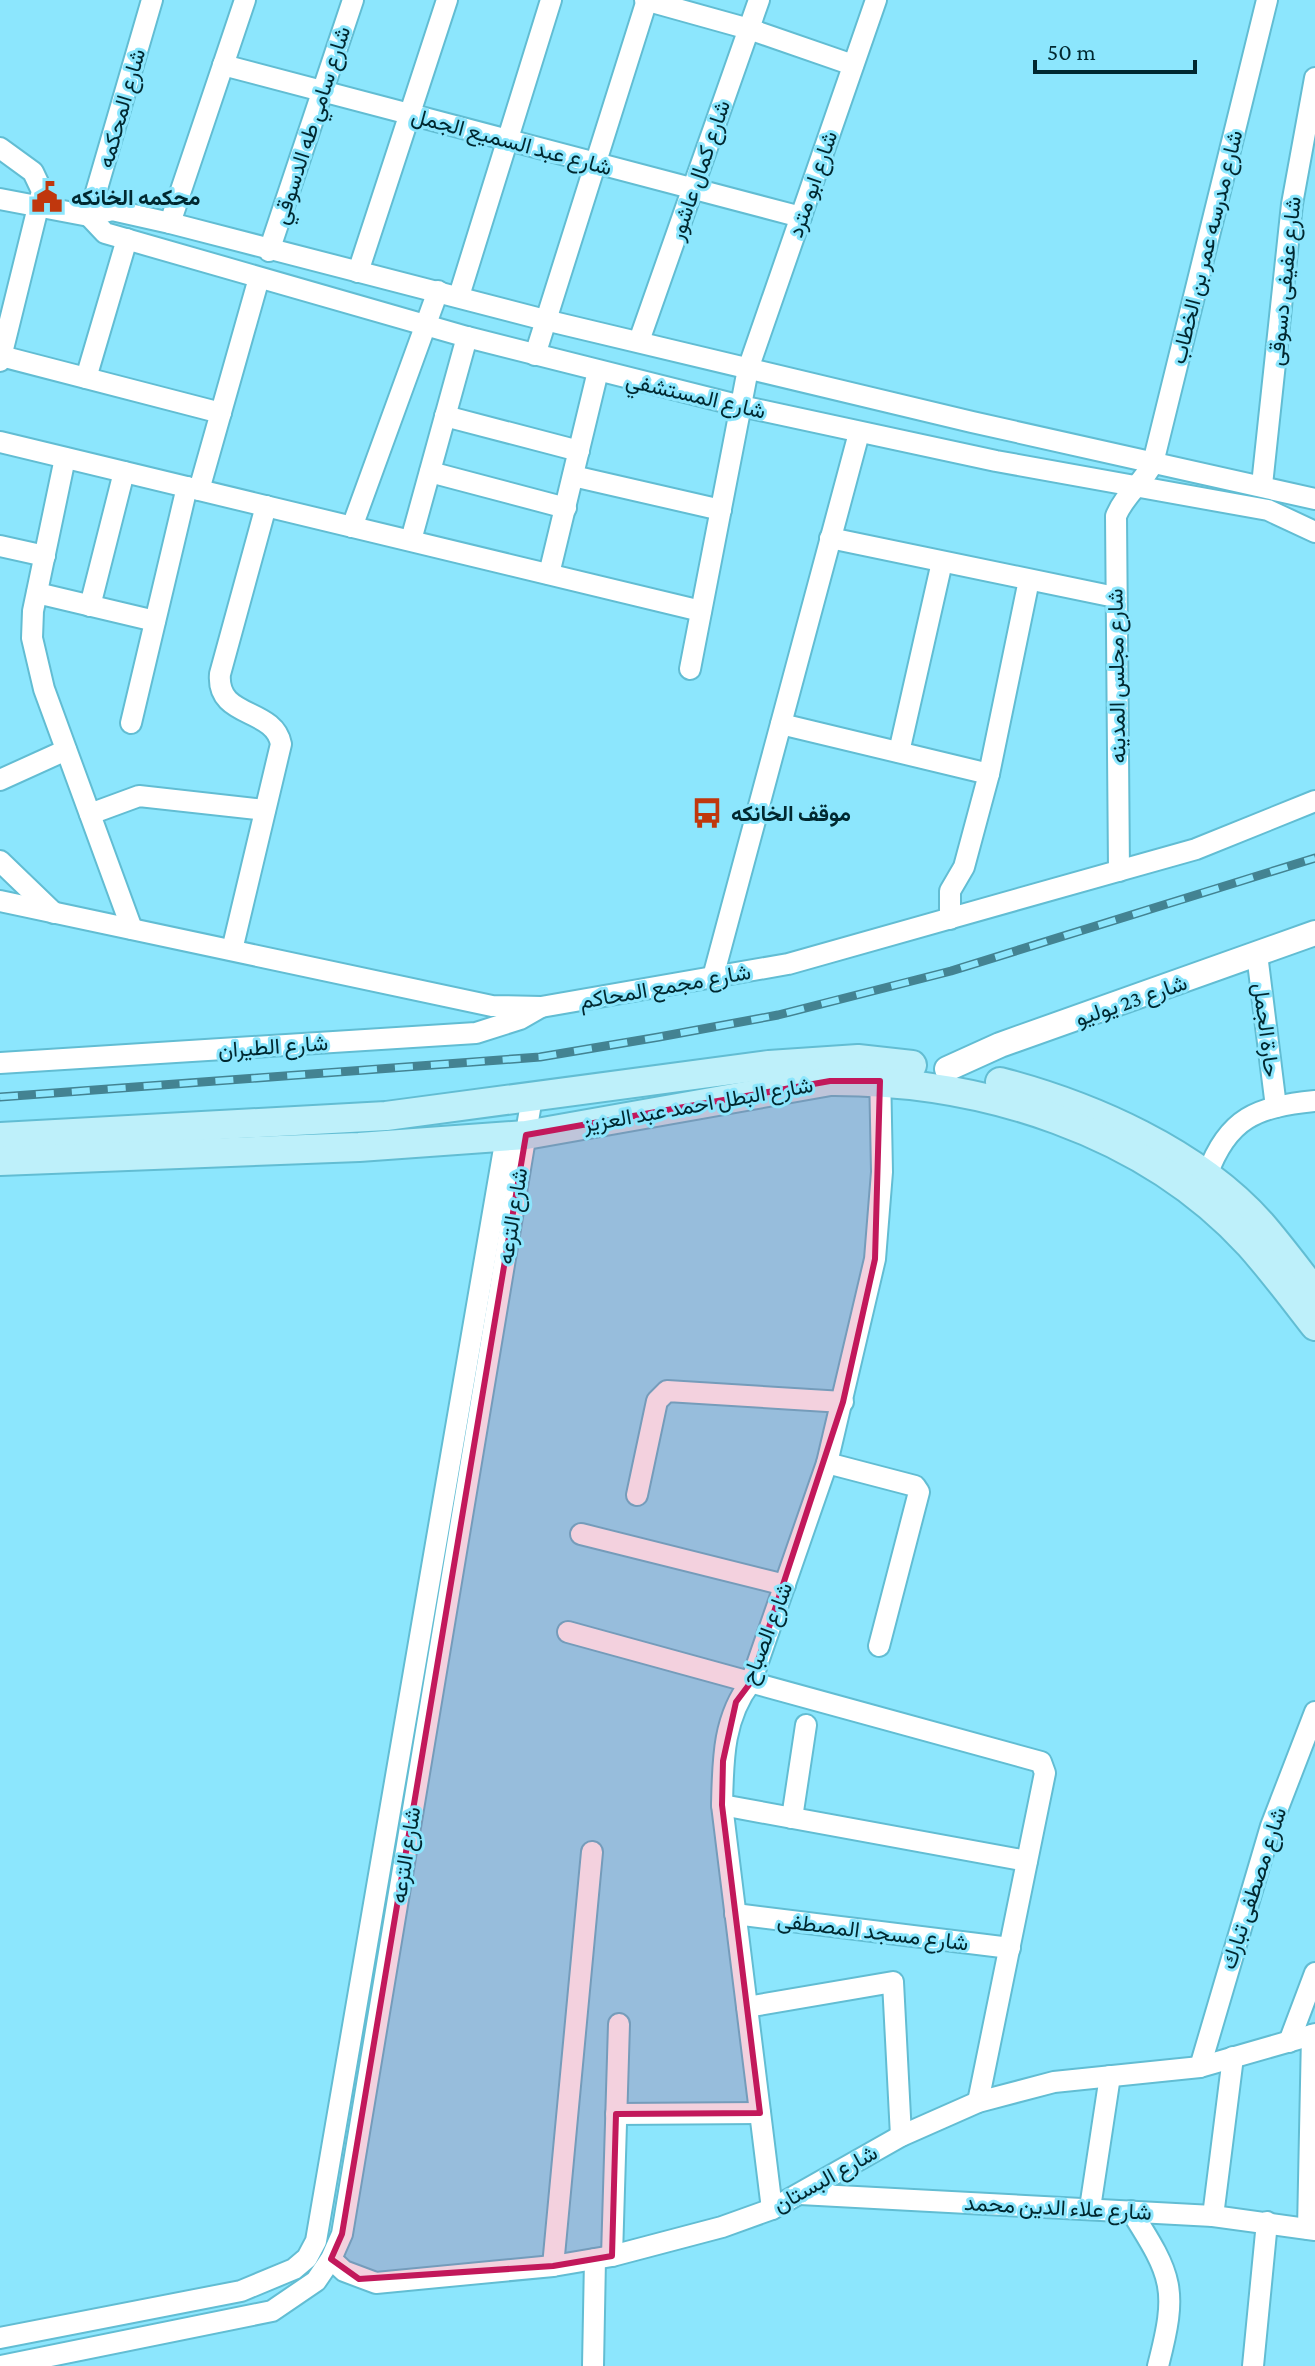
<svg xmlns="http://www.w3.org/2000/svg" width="1315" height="2366" font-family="'Crimson Pro',Vazirmatn,serif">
<rect width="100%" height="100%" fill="#8ce6fd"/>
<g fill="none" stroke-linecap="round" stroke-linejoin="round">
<defs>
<g id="minor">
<polyline points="645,0 749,29 853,65"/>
<polyline points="223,65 801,217"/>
<polyline points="0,148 33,172 42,191 0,361"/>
<polyline points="0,199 89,216 112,210 170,223 545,320 972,422 1315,499"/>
<polyline points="89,216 105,233 467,337 741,406 996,461 1268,510 1315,532"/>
<polyline points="89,216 152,0"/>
<polyline points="170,223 245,0"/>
<polyline points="269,251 353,0"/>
<polyline points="358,272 447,0"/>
<polyline points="459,296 551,0"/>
<polyline points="639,341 759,0"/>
<polyline points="535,355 647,0"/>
<polyline points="1,356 221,413"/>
<polyline points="86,378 127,239"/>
<polyline points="445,416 579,451"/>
<polyline points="0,442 701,611"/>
<polyline points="65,458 33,611 32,638 44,689 132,929"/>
<polyline points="430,472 566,508"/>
<polyline points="573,476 721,510"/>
<polyline points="1262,485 1292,204 1315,78"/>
<polyline points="199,490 259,278"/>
<polyline points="352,527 438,291"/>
<polyline points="830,538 1115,597"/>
<polyline points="411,540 467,337"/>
<polyline points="0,546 45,556"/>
<polyline points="549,574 598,371"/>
<polyline points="37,593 155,621"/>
<polyline points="90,606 124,472"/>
<polyline points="690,669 748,369 876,0"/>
<polyline points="131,723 187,487"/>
<polyline points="781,724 989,774"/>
<polyline points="899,752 942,562"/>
<polyline points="0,780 66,750"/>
<polyline points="90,814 139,796 265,810"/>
<polyline points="0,861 54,913"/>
<path d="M1119 871 1116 516C1125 494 1143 483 1153 463L1267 0"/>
<polyline points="0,901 492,1006 541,1007 788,964 1196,849 1315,801"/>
<polyline points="950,919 950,891 964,867 989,774 1029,580"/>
<path d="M232 950 281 744C274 707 216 719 220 674L266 506"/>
<polyline points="1257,954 1276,1107"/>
<polyline points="713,977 859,433"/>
<polyline points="0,1063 476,1033 520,1019 541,1007"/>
<path d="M1207 1175C1228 1117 1257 1107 1315 1101"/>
<polyline points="827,1463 915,1486 919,1492 879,1646"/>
<polyline points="637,1495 657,1401 667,1391 843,1402"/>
<polyline points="581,1534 785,1585"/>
<polyline points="568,1632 1041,1762 1045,1773 978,2102"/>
<polyline points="722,1805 1027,1861"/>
<polyline points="792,1818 806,1725"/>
<polyline points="735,1914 1010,1948"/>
<polyline points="747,2007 893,1982 901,2136"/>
<polyline points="1289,2042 1315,1973"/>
<polyline points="1200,2067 1271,1826 1315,1712"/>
<polyline points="616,2114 760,2113"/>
<polyline points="800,2194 1213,2216 1315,2230"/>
<polyline points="1090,2208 1110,2076"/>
<path d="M772 2209 722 1805C723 1760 723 1718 751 1682L827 1463 875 1259 882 1172 880 1070"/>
<path d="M1131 2211C1173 2277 1178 2289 1158 2366"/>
<polyline points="1213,2216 1233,2057"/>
<polyline points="1308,2229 1312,2035"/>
<polyline points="612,2256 619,2024"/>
<polyline points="331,2259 344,2271 376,2283 553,2266 612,2256 722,2227 772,2209 901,2136 978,2102 1054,2082 1200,2067 1315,2034"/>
<polyline points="553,2266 592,1852"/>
<polyline points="0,2338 241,2291 294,2269 307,2258 316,2241 506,1137"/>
<polyline points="1,2366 272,2311 316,2281 331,2259 342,2234 532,1097"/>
<polyline points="593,2366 595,2259"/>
<polyline points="1253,2366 1267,2222"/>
</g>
<polyline id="tertiary" points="947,1069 1000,1045 1315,933"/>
<g id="secondary">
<path d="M1000 1082C1092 1106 1197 1152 1261 1224 1280 1246 1297 1269 1315 1292"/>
<polyline points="0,1137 386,1116 769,1065 858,1059 912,1065"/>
<path d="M0 1161 359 1147 526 1135 830 1081C981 1080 1145 1130 1250 1245 1273 1271 1294 1299 1315 1326"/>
</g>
</defs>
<!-- minor casing -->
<use href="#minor" stroke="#62bdd3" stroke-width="24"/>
<!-- tertiary casing -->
<use href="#tertiary" stroke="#62bdd3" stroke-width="28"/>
<!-- secondary casing -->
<use href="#secondary" stroke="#62bdd3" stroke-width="32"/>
<!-- minor -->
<use href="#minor" stroke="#fff" stroke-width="20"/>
<!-- tertiary -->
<use href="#tertiary" stroke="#fff" stroke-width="24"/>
<!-- secondary -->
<use href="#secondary" stroke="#bef0fa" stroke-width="28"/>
<defs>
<polyline id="rail" points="0,1097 540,1057 659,1037 778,1015 951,971 1315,858"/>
</defs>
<!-- rail casing -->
<use href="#rail" stroke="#438392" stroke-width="9"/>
<!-- rail -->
<use href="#rail" stroke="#8ce6fd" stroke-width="6" stroke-dasharray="18" stroke-linecap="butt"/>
</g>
<!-- marked area -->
<path fill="#c2185b" fill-opacity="0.2" stroke="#c2185b" stroke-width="6" stroke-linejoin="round" d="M830 1081H880L875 1259 843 1402 751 1682 736 1702 723 1761 722 1805 760 2113 616 2114 612 2256 553 2266 359 2279 331 2259 342 2234 526 1135Z"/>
<!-- icons -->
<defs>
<symbol id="civic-bare" viewBox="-9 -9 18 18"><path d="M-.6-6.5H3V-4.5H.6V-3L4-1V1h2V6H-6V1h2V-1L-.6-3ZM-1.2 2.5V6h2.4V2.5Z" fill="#c0370d" stroke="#8ce6fd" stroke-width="2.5" paint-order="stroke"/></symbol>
<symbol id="bus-bare" viewBox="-9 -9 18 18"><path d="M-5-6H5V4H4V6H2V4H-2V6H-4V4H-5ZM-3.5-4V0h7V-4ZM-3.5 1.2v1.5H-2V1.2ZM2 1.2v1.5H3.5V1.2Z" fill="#c0370d" stroke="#8ce6fd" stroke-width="2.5" paint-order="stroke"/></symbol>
</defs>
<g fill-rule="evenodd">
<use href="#civic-bare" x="25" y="175" width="44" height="44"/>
<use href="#bus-bare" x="685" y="791" width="44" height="44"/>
</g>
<g text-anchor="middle" stroke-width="6" stroke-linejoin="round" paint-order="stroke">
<!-- street labels -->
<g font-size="22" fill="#002830" stroke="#8ce6fd">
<text transform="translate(121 108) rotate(-74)" y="8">شارع المحكمه</text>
<text transform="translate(311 125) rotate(-72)" y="8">شارع سامي طه الدسوقي</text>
<text transform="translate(512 141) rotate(15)" y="8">شارع عبد السميع الجمل</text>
<text transform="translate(699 170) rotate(-71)" y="8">شارع كمال عاشور</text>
<text transform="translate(812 184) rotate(-71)" y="8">شارع ابو مترد</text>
<text transform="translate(1206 247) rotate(-76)" y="8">شارع مدرسه عمر بن الخطاب</text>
<text transform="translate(1284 281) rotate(-84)" y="8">شارع عفيفى دسوقى</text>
<text transform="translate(696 395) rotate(13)" y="8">شارع المستشفي</text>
<text transform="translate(1116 676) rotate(-91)" y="8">شارع مجلس المدينه</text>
<text transform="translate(665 986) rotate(-10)" y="8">شارع مجمع المحاكم</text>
<text transform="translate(1131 1000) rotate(-19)" y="8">شارع 23 يوليو</text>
<text transform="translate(1267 1030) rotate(83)" y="8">حارة الجمل</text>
<text transform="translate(273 1046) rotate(-4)" y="8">شارع الطيران</text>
<text transform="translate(698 1104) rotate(-10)" y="8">شارع البطل احمد عبد العزيز</text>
<text transform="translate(512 1216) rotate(-81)" y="8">شارع الترعه</text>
<text transform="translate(766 1633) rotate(-69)" y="8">شارع الصباح</text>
<text transform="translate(405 1855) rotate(-81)" y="8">شارع الترعه</text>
<text transform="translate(1253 1888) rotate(-72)" y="8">شارع مصطفى تبارك</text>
<text transform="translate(873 1931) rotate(7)" y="8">شارع مسجد المصطفى</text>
<text transform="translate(825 2178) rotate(-29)" y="8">شارع البستان</text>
<text transform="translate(1058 2207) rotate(3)" y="8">شارع علاء الدين محمد</text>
</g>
<!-- poi labels -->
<g font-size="22" font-weight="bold" fill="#002830" stroke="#8ce6fd" text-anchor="start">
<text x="71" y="205">محكمه الخانكه</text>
<text x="731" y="821">موقف الخانكه</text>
</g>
</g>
<!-- scale -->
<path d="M1035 60v12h160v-12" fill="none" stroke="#002830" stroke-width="4"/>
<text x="1047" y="60" font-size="24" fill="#002830" stroke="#8ce6fd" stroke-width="6" paint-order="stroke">50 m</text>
</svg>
